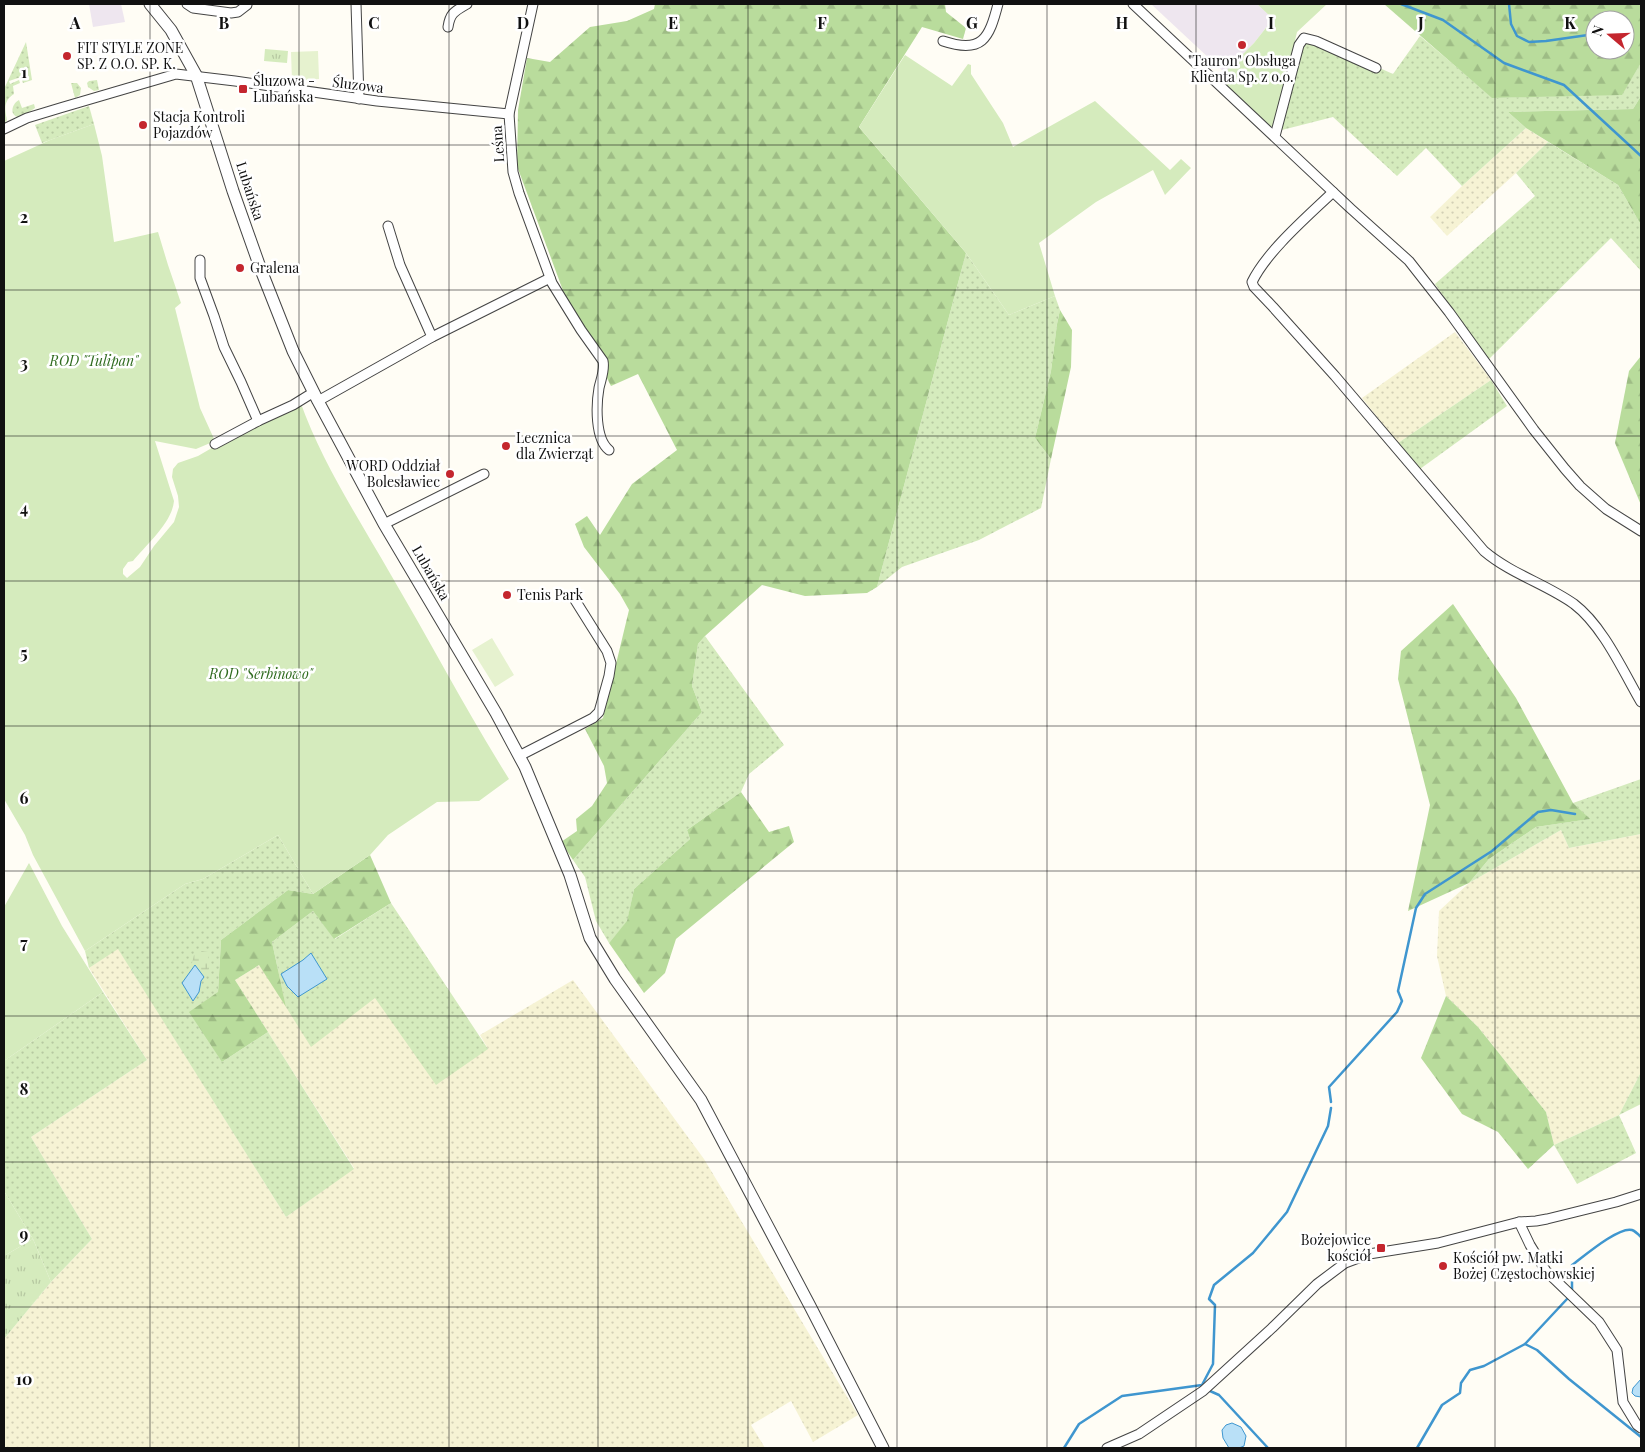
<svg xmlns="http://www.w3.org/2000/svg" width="1645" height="1452" font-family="'Playfair Display',serif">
<defs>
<pattern id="farmland-dots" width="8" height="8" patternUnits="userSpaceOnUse" patternTransform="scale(1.25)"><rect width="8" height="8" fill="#f6f3d4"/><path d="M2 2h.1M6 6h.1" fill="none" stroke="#d2cfb5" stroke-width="1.8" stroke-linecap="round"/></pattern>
<pattern id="grass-dots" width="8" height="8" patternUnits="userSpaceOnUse" patternTransform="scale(1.25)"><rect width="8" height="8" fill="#d5ebbd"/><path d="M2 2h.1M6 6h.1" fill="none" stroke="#b6c8a1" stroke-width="1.8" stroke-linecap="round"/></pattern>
<pattern id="forest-firs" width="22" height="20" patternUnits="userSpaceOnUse" patternTransform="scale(1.25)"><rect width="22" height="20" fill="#b9dc9c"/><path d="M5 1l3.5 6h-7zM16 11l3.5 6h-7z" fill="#9ebc85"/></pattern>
<pattern id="wetland-marsh" width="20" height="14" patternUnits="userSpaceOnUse" patternTransform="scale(1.25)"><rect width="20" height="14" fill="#d5ebbd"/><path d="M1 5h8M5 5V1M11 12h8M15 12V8" fill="none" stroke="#b6c8a1"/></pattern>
<pattern id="park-tufts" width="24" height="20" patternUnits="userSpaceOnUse" patternTransform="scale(1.25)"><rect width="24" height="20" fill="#d5ebbd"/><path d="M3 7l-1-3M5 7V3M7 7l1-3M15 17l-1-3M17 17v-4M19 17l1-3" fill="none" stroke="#b6c8a1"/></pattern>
</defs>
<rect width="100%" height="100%" fill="#fffdf5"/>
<!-- industrial -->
<g fill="#eee6ef">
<polygon points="89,4 121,4 125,22 93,27"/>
<polygon points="1151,4 1257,4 1273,19 1254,43 1225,73"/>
</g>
<!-- farmland -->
<g fill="url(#farmland-dots)">
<polygon points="1526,128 1548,142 1516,173 1447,236 1430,217 1462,186"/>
<polygon points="1455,332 1491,380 1398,443 1362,398"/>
<polygon points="1561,830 1569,848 1641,834 1641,1072 1619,1115 1554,1145 1546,1112 1478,1027 1446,996 1437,956 1439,911 1469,883"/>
<polygon points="118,948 286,1217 354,1168 235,980 259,965 376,997 488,1049 480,1035 573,980 704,1159 858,1415 813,1442 791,1401 751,1425 765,1448 4,1448 4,1339 51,1282 92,1239 31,1137 147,1060 89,968"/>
</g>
<!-- grass -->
<g fill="url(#grass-dots)">
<polygon points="1303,34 1393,74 1420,36 1493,98 1622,94 1641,63 1641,96 1633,109 1508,112 1526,128 1462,186 1426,148 1397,176 1333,117 1278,131"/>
<path d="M26 42 32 80 23 83 21 77 9 81 10 84 19 80 20 83 13 86 14 94C3 101 5 109 7 120L4 124V89Z"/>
<polygon points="97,80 99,90 94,91 88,87 87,83 89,81"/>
<polygon points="71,83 77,83 81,88 80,95 75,98"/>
<path d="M19 100 22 108 34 104 35 108 29 112V114C27 115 24 117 21 117 10 118 10 105 19 100Z"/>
<polygon points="89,106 94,124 42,143 35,125"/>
<polygon points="1548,142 1618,185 1641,225 1641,271 1611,238 1488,360 1435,284 1535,196 1516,173"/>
<polygon points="966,253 1009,315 1055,296 1060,310 1057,324 1051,371 1035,438 1051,459 1041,508 979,540 902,567 877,587"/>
<polygon points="1491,380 1507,406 1420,469 1398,443"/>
<polygon points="705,636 784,745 749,774 741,792 687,830 690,839 634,889 627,922 609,943 596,921 585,877 573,860 702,712 692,686 698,644"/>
<polygon points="1641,779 1641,834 1569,848 1561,830 1469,883 1489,859 1536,827 1589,819 1573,803"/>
<polygon points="278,835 313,894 288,890 221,940 218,992 222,1062 268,1032 354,1169 286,1217 118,949 89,968 85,951 185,884 203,879"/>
<polygon points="391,903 488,1049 436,1085 375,998 311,1047 286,1007 272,942 313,911 335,939"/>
<polygon points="103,992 147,1060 31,1137 92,1239 51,1282 33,1239 4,1191 4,1061"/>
<polygon points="1641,1072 1641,1104 1619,1115 1636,1153 1577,1184 1554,1145 1619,1115"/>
</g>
<!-- forest -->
<g fill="url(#forest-firs)" fill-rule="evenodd">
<polygon points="655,4 945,4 946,12 966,28 963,39 922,27 859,127 966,253 877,587 867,593 805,596 762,585 705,636 698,644 692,686 702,712 573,860 561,842 577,831 576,819 592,806 607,783 604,766 585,729 603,718 629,610 620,594 584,547 575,524 587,516 600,535 632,484 677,450 638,374 611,386 565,296 517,166 518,110 527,58 550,62 590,27 627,21 654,9"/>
<path d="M1384 4H1641V63L1622 95 1492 98ZM1595 20H1625V50H1595Z"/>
<polygon points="1641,96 1641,225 1618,185 1526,128 1508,112 1633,109"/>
<polygon points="1060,310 1072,330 1071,367 1051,459 1035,438 1051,371 1057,324"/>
<polygon points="1641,356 1641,505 1615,443 1629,371"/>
<polygon points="1453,604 1516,698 1573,803 1590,819 1536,827 1489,859 1469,883 1408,911 1430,805 1398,679 1401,651"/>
<polygon points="741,792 769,832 789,826 794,842 676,939 665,973 644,993 609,943 627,921 634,889 690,839 687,830"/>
<polygon points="370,855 391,903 334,939 313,911 272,942 286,1007 259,965 235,980 268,1032 222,1062 189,1012 218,992 221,940 288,890 313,894"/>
<polygon points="1446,996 1478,1027 1546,1112 1554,1145 1528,1169 1498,1132 1462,1114 1421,1058"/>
</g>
<!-- wetland -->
<polygon fill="url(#wetland-marsh)" points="200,951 208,952 209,969 204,977 195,966 189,975 194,955"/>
<!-- park -->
<g fill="url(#park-tufts)">
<polygon points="265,49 288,51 287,63 264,61"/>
<polygon points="33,1239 51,1282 4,1339 4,1256"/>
</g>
<!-- garden -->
<g fill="#d5ebbd">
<polygon points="1257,4 1327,4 1297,32 1274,130 1219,78 1254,43 1273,19"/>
<polygon points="905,55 952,86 968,64 971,65 971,74 1003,123 1013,147 1095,101 1170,170 1181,159 1191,168 1165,195 1153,170 1096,202 1039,243 1055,296 1009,315 966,253 859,127"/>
<path d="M94 124 102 156 114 242 158 232 168 265 181 303 175 308 200 408 215 441 196 449 155 441 174 501C172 523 146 545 133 561L128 562 123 569V574L127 578 140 567 154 546 174 522 179 507 178 496 172 477 173 469 178 463 198 456 258 421 300 401C322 463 359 519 391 575 431 643 467 712 509 779L479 801 437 802 388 835 370 855 313 894 278 835 203 879 185 884 85 951 33 855 25 835 4 799V161L50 140Z"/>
<polygon points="29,863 62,926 103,992 4,1061 4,907"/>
<polygon points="4,1191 33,1239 4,1256"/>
</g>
<!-- pitch -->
<g fill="#e6f2cf">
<polygon points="318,51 319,79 292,81 291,52"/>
<polygon points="492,638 514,675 495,687 472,650"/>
</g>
<!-- water -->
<g fill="#b9e0f7" stroke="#3f96cf">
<polygon points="311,953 327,979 298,997 287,986 281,974 303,960"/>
<polygon points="195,965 204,977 201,981 199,992 193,1001 182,983"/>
<polygon points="1641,1379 1641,1397 1635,1396 1632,1393 1633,1388"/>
<polygon points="1232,1423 1241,1427 1246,1436 1244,1446 1239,1448 1229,1448 1223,1438 1222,1430 1226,1425"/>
</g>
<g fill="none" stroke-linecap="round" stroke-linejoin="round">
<!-- stream -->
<g stroke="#3f96cf" stroke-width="2.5">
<polyline points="1401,4 1443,20 1504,63 1564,85 1641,156"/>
<polyline points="1509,4 1511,24 1517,36 1529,42 1546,41 1595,34"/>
<polyline points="1331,1102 1329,1087 1397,1012 1402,1001 1398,991 1416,908 1425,894 1492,851 1538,812 1551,810 1575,814"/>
<path d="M1572 1293V1265C1583 1257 1619 1226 1632 1230 1635 1231 1639 1235 1641 1237"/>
<polyline points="1525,1344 1567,1299"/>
<polyline points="1210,1391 1219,1395 1268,1448"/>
<polyline points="1064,1448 1079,1424 1122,1396 1202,1385 1213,1364 1215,1305 1209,1299 1214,1285 1253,1253 1287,1212 1328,1126 1331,1108"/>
<polyline points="1417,1448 1442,1405 1460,1393 1461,1383 1470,1370 1484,1366 1525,1344 1537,1350 1569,1379 1641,1437"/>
</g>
<defs>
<g id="minor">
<polyline points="187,4 193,8 231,13 238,12 247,5"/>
<polyline points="356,4 359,99"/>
<path d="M533 4 509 114 513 172 519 193 552 283 581 330 603 361C605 370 601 379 599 388 596 405 595 439 609 450"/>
<polyline points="1133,4 1350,208 1409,261 1449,312 1534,430 1565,469 1580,486 1606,509 1641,531"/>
<path d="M448 27C450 13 455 11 467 4"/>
<path d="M943 41C982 54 989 39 998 4"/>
<polyline points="4,129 27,118 60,108 176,74 235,81 377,101 509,114"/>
<polyline points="1275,136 1299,45 1304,38 1316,41 1376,68"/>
<path d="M1333 192C1308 216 1267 251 1252 282L1254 287 1273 307 1335 376 1484 551C1511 574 1546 584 1574 604 1603 626 1623 671 1641 702"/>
<polyline points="388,226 400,265 432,337"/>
<polyline points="200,260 200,278 214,316 224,347 241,382 258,421"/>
<polyline points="318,401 432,337 550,278"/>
<polyline points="215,444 258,421 293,405 314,392"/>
<polyline points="384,524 484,474"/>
<polyline points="519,756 593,718 599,712 609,676 611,663 607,651 575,600"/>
<polyline points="1519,1222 1530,1245 1546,1271 1599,1322 1617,1350 1623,1402 1637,1425 1641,1428"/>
<polyline points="1107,1448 1139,1434 1203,1391 1272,1328 1317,1284 1345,1263 1369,1254 1438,1243 1519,1222 1536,1221 1547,1219 1616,1202 1641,1194"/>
</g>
<polyline id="tertiary" points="150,4 171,30 196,75 233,191 261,270 293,351 318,401 384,524 496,713 525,767 570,875 590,938 615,979 701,1100 810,1306 883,1448"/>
</defs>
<!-- minor casing -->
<use href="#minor" stroke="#444" stroke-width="11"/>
<!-- tertiary casing -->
<use href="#tertiary" stroke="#444" stroke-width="13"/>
<!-- minor -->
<use href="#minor" stroke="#fff" stroke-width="9"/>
<!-- tertiary -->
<use href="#tertiary" stroke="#fff" stroke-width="11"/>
</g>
<!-- grid -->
<path fill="none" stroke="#111" stroke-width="1" stroke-opacity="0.55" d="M150 4V1448M299 4V1448M449 4V1448M598 4V1448M748 4V1448M897 4V1448M1047 4V1448M1196 4V1448M1346 4V1448M1495 4V1448M4 145H1641M4 290H1641M4 436H1641M4 581H1641M4 726H1641M4 871H1641M4 1016H1641M4 1162H1641M4 1307H1641"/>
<!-- markers -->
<g fill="#c4262e" stroke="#fff" stroke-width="2">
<circle cx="1242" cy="45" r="5"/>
<circle cx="67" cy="56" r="5"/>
<rect x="238" y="84" width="10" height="10" rx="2.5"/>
<circle cx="143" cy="125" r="5"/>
<circle cx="240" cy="268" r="5"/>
<circle cx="506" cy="446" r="5"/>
<circle cx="450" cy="474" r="5"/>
<circle cx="507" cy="595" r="5"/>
<rect x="1376" y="1243" width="10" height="10" rx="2.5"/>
<circle cx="1443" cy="1266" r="5"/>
</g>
<g text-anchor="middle" stroke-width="5" stroke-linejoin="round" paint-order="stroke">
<!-- poi labels -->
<g font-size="14" fill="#111" stroke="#fff" text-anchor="start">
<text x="77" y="53">FIT STYLE ZONE<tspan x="77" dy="16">SP. Z O.O. SP. K.</tspan></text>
<text x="1242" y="66" text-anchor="middle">"Tauron" Obsługa<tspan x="1242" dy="16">Klienta Sp. z o.o.</tspan></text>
<text x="253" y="86">Śluzowa -<tspan x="253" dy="16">Lubańska</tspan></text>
<text x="153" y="122">Stacja Kontroli<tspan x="153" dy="16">Pojazdów</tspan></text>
<text x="250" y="273">Gralena</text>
<text x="516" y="443">Lecznica<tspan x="516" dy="16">dla Zwierząt</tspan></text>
<text x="440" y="471" text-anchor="end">WORD Oddział<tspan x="440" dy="16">Bolesławiec</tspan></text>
<text x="517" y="600">Tenis Park</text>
<text x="1371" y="1245" text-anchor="end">Bożejowice<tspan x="1371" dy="16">kościół</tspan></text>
<text x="1453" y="1263">Kościół pw. Matki<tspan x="1453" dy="16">Bożej Częstochowskiej</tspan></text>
</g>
<!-- street labels -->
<g font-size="14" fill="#111" stroke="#fff">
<text transform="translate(358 85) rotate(7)" y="5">Śluzowa</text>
<text transform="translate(498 144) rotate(-94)" y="5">Leśna</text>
<text transform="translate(250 191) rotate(72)" y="5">Lubańska</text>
<text transform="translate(431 573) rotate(60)" y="5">Lubańska</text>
</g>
<!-- park labels -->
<g font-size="14" font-style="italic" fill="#2f6b1f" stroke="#fff">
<text x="94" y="366">ROD "Tulipan"</text>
<text x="261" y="679">ROD "Serbinowo"</text>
</g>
</g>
<g font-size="16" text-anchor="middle" font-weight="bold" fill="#111" stroke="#fff" stroke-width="5" stroke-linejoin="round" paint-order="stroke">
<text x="75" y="29">A</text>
<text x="224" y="29">B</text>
<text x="374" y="29">C</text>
<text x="523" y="29">D</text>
<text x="673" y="29">E</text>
<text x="822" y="29">F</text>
<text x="972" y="29">G</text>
<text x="1122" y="29">H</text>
<text x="1271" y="29">I</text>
<text x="1421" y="29">J</text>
<text x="1570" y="29">K</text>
<text x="24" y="78">1</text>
<text x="24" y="223">2</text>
<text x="24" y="369">3</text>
<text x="24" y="514">4</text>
<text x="24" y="659">5</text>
<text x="24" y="804">6</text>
<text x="24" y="949">7</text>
<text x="24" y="1095">8</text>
<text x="24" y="1240">9</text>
<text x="24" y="1385">10</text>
</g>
<!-- border -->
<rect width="1645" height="1452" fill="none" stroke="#111111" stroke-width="10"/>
<!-- north arrow -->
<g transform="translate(1610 35) rotate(289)"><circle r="24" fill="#ffffff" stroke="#a0a0a0"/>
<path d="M0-4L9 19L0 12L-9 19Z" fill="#c4262e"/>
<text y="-8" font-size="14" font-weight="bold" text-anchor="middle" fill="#111111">N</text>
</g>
</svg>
